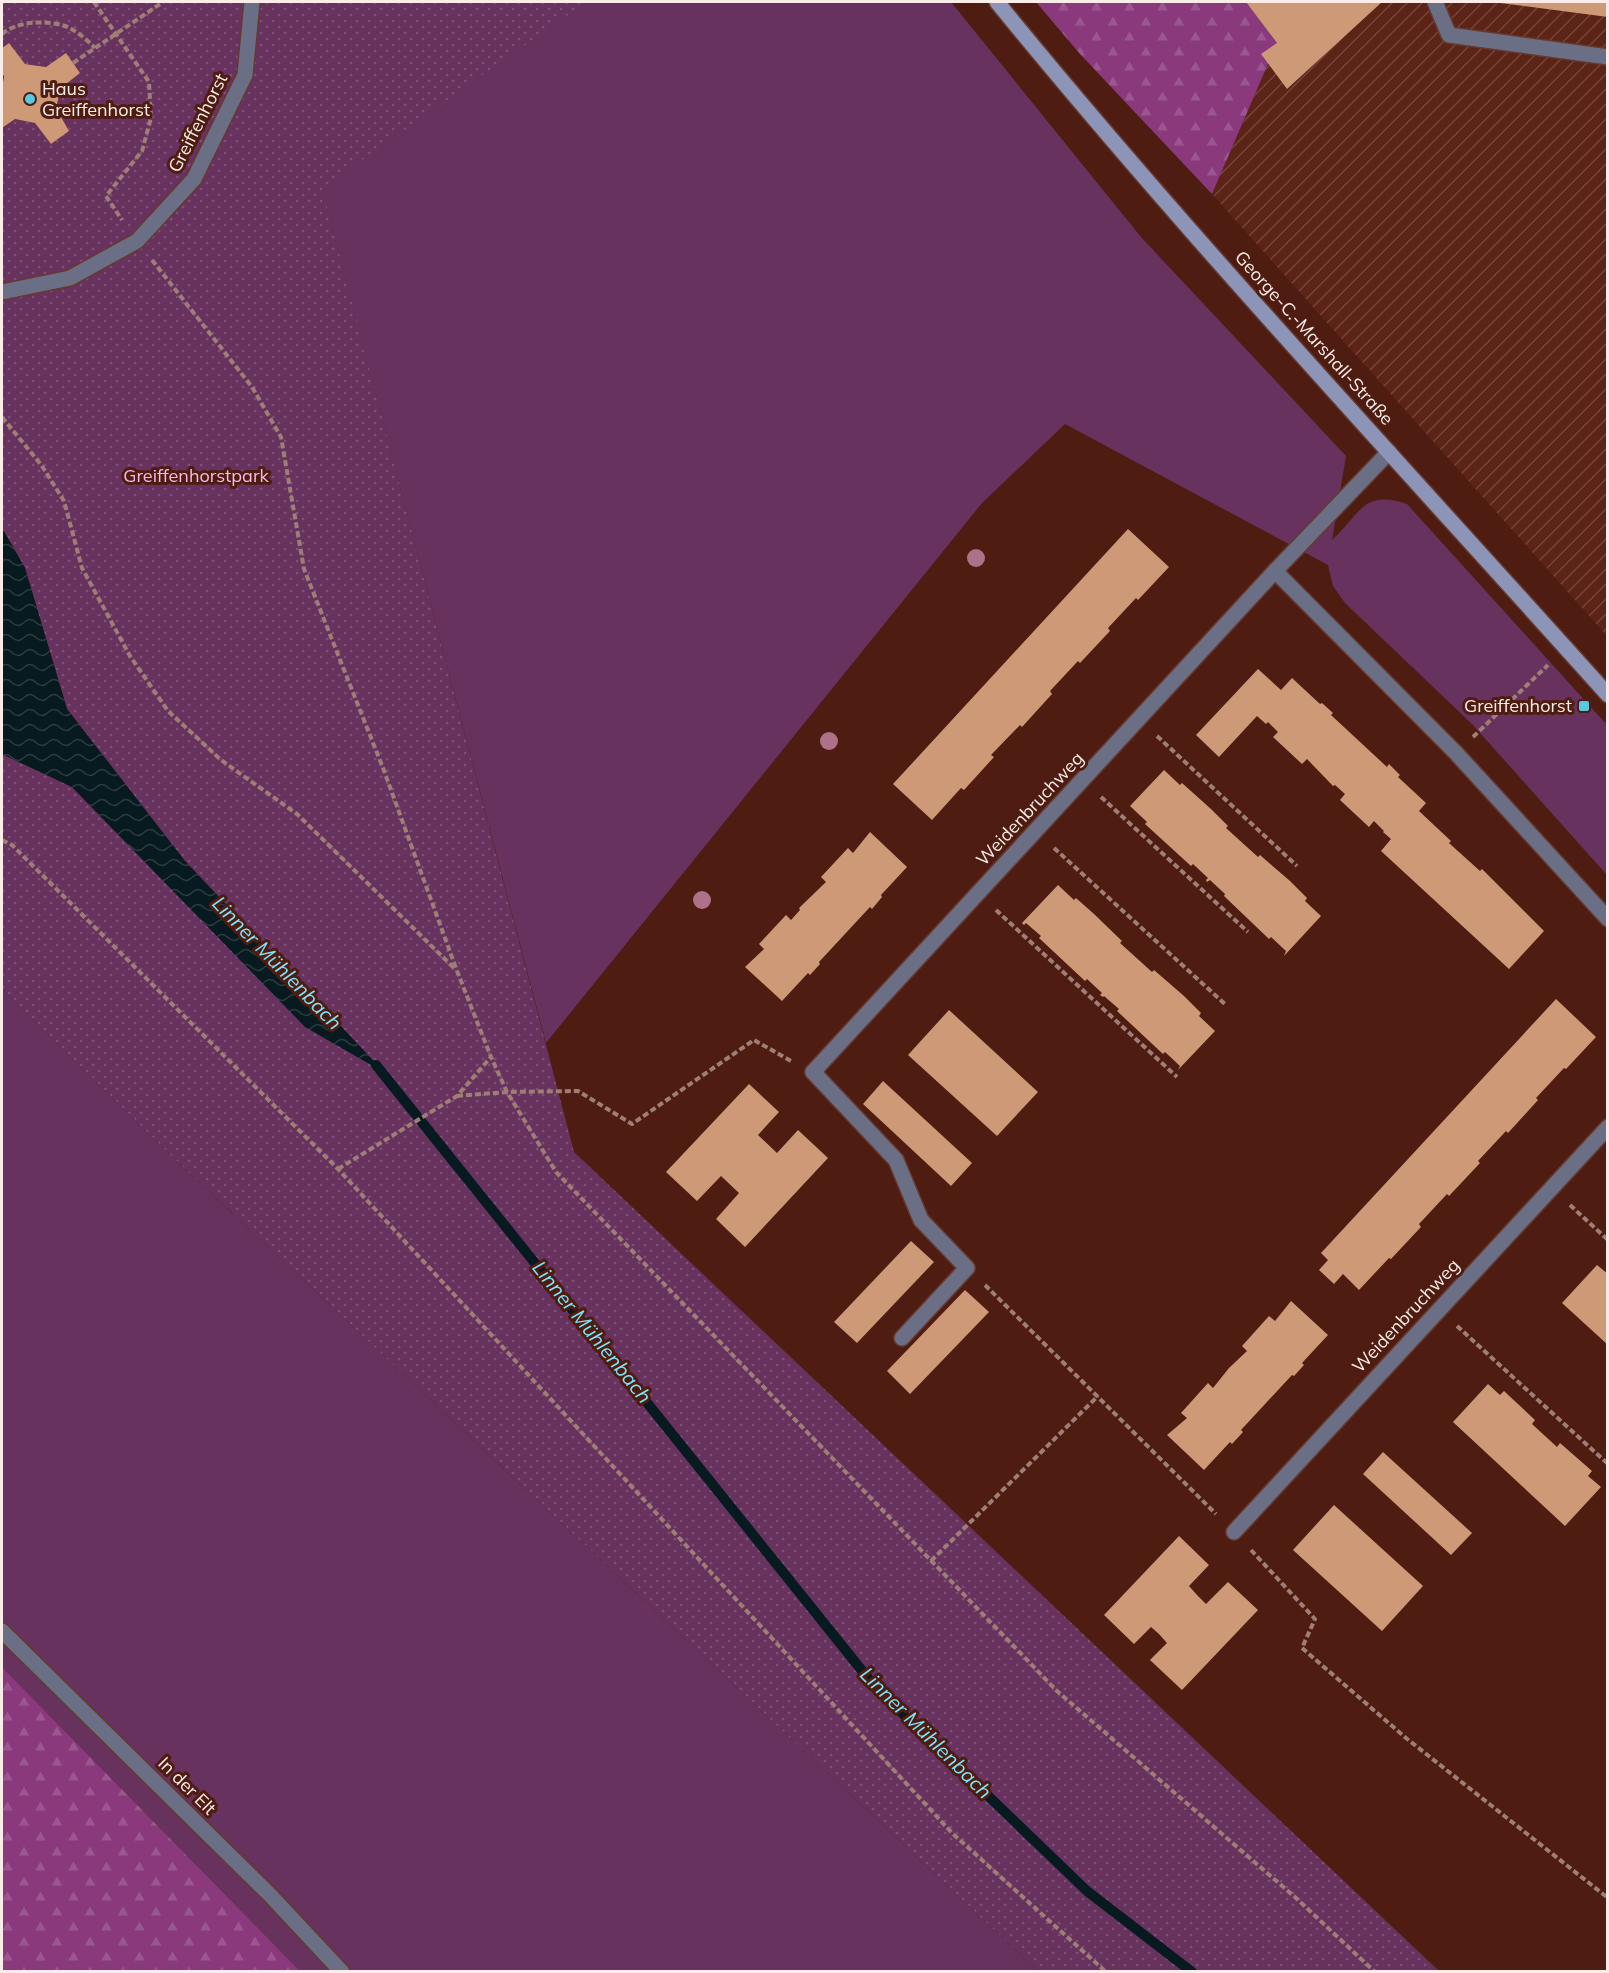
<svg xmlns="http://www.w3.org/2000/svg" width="1609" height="1973" font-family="Mulish,sans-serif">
<defs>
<pattern id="industrial-furrows" width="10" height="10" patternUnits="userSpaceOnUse" patternTransform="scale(1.5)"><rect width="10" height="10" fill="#5c2417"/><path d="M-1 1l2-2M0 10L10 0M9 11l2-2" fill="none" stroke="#744439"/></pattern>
<pattern id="forest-firs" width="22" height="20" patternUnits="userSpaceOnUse" patternTransform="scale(1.5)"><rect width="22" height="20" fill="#8a397d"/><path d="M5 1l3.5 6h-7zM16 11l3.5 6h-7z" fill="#9b568f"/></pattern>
<pattern id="park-dots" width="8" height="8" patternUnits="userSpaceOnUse" patternTransform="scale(1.5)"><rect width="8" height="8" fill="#68325f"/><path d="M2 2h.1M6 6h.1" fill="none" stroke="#7e5076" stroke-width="1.8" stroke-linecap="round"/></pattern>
<pattern id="water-waves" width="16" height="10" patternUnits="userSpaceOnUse" patternTransform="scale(1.5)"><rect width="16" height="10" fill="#061a1f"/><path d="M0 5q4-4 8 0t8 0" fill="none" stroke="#2b3c40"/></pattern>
</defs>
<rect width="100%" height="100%" fill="#4e1c11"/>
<!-- industrial -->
<polygon fill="url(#industrial-furrows)" points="1246,2 1607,2 1607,636 1212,194 1277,43"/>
<!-- grass -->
<g fill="#68325f">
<path d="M585 2H951L1141 237 1346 456 1332 540C1360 515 1362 489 1407 504L1607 725V875L1472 724 1345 603 1333 586 1328 565 1065 424 982 503 546 1043 321 186Z"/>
<polygon points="2,989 182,1166 1038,1971 300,1971 2,1667"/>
</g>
<!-- forest -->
<g fill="url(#forest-firs)">
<polygon points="1036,2 1246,2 1277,43 1212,194 1080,54"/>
<polygon points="2,1667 300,1971 2,1971"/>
</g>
<!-- park -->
<polygon fill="url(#park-dots)" points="2,2 586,2 322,188 574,1152 1439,1971 1038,1971 182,1166 2,989 2,754 72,787 305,1026 383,1071 185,861 67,709 25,568 2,528 2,128 15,119 35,123 51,144 69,131 56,108 61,88 80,73 66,53 46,67 25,64 9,43 2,48"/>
<!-- water -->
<polygon fill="url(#water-waves)" points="2,528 25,568 67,709 185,861 385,1073 305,1027 72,787 2,754"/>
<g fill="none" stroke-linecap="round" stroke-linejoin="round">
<!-- stream -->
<polyline stroke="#061a1f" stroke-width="10" points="376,1065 876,1688 1087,1891 1192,1972"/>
</g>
<!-- building -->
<g fill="#cd9977">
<polygon points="1246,2 1382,2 1287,89 1261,54 1277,43"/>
<polygon points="1500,2 1608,2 1608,17 1500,3"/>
<polygon points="9,43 25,64 46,67 66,53 80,73 61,88 56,108 69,131 51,144 35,123 15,119 2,128 2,89 4,76 2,74 2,48"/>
<polygon points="1128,529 1169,567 1138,600 1136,598 1108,628 1110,631 1080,663 1078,661 1050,691 1052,694 1022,727 1020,725 991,755 994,757 964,790 961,788 932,820 893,784"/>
<polygon points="1258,669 1281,690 1292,678 1320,704 1322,703 1333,713 1331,715 1387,767 1389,764 1400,775 1398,777 1426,803 1419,811 1451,841 1449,843 1480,871 1482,869 1544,931 1509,969 1381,851 1391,839 1383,832 1384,831 1374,821 1369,827 1340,800 1345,794 1335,785 1333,786 1307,759 1302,764 1273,737 1278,732 1268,722 1266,724 1257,716 1219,757 1196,735"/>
<polygon points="1164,770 1180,785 1182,783 1211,809 1228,826 1226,828 1258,857 1260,855 1290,881 1307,898 1305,901 1321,916 1284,956 1286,951 1271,937 1269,939 1224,896 1225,894 1210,880 1207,882 1206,880 1208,878 1193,864 1191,866 1145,824 1147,822 1130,806"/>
<polygon points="870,832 907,867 881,895 882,897 872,909 870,907 819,962 820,964 810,975 808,973 782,1001 745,967 764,949 759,944 786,915 791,920 800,910 799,908 826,882 821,877 848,848 853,853"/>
<polygon points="1058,885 1074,900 1076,898 1094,914 1122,941 1120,943 1152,972 1154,970 1184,996 1201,1013 1199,1016 1215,1031 1178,1070 1180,1066 1165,1052 1163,1054 1117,1011 1119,1009 1104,996 1103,997 1100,995 1102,993 1087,979 1085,981 1039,938 1041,936 1026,923 1024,925 1022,923"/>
<polygon points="1556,999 1596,1037 1566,1069 1564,1068 1536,1098 1538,1100 1508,1133 1506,1131 1478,1161 1480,1163 1449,1196 1447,1194 1419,1224 1421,1227 1391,1259 1389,1258 1359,1290 1343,1274 1334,1284 1319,1270 1328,1260 1321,1253"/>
<polygon points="949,1010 1038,1092 997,1136 908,1055"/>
<polygon points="883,1081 972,1163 951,1186 863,1104"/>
<polygon points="749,1084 779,1112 758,1135 777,1153 798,1130 828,1158 745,1247 716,1219 739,1193 721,1176 697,1201 666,1172"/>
<polygon points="911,1241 934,1262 857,1343 834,1322"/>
<polygon points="1597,1265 1608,1274 1608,1345 1562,1303"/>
<polygon points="965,1290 989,1312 910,1394 887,1371"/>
<polygon points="1291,1301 1328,1335 1302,1363 1304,1365 1294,1376 1292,1375 1241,1430 1243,1432 1232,1444 1230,1442 1204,1470 1167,1435 1187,1418 1181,1413 1208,1383 1213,1388 1229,1368 1247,1351 1242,1346 1269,1316 1275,1321"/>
<polygon points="1488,1384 1500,1395 1504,1391 1535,1420 1532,1424 1557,1447 1560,1443 1592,1471 1588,1476 1601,1487 1565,1526 1453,1422"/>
<polygon points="1383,1452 1472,1533 1451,1555 1363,1474"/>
<polygon points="1334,1505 1423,1586 1382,1631 1293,1550"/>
<polygon points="1179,1536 1209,1565 1189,1586 1197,1595 1206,1604 1228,1582 1258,1610 1182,1690 1150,1660 1167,1643 1159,1634 1151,1627 1134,1644 1104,1615"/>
</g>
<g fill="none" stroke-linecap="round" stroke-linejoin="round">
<defs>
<g id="service">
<polyline points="1435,2 1449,35 1608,57"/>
<polyline points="813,1072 896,1160 921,1220 967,1268 902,1338"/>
</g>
<g id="minor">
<polyline points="2,292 70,278 137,241 194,179 245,75 252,2"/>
<polyline points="1275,571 1456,753 1608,919"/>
<polyline points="813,1072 1275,571 1389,452"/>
<polyline points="1234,1532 1608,1127"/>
<polyline points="2,1631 270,1895 342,1972"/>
</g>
<path id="secondary" d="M997 2C1191 240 1402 465 1608 695"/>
</defs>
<!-- service casing -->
<use href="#service" stroke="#66392f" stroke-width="18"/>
<!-- minor casing -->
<use href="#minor" stroke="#66392f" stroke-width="18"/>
<!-- secondary casing -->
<use href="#secondary" stroke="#66392f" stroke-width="18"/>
<!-- path -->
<g stroke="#9f7e76" stroke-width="4" stroke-dasharray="6 3" stroke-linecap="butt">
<polyline points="94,2 149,82 151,118 142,151 106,196 122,220"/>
<path d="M2 34C17 21 46 20 65 26 76 30 87 40 95 48"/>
<polyline points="73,63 163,2"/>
<polyline points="152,260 252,387 281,437 304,569 383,768 457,971 491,1057 507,1092 556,1172 1057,1691 1296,1898 1375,1972"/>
<polyline points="2,417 42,466 64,501 82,568 130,656 168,711 221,760 297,814 454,968"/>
<polyline points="1157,736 1297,866"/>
<polyline points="1473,737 1548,665"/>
<polyline points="1101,797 1248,932"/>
<polyline points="2,840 12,845 338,1169 952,1833 1106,1972"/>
<polyline points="1054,848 1226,1005"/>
<polyline points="996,910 1177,1077"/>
<polyline points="457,1096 507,1092 578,1091 632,1124 754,1040 791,1061"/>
<polyline points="338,1169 457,1096 491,1057"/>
<polyline points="1570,1205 1608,1240"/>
<polyline points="985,1285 1216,1514"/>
<polyline points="1457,1326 1608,1464"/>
<polyline points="1251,1550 1315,1619 1302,1648 1406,1738 1608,1898"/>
<polyline points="931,1561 1098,1396"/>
</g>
<!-- service -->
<use href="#service" stroke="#6a6f85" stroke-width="15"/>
<!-- minor -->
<use href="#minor" stroke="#6a6f85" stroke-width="15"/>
<!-- secondary -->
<use href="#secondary" stroke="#8c94b7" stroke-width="15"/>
</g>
<!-- trees -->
<g fill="#ad7189">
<circle cx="976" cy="558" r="9"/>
<circle cx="829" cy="741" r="9"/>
<circle cx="702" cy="900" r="9"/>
</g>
<!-- markers -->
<g fill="#57c9e2" stroke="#4e1c11" stroke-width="2">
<circle cx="30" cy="99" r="6"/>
<rect x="1578" y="700" width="12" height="12" rx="3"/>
</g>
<g text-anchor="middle" stroke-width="6" stroke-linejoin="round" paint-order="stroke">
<!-- poi labels -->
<g font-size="18" fill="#faede9" stroke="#4e1c11" text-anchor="start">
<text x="42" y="95">Haus<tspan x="42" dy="21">Greiffenhorst</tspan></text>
<text x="1572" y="712" text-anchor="end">Greiffenhorst</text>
</g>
<!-- street labels -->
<g font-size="18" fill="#faede9" stroke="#4e1c11">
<text transform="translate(198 123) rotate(-63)" y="6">Greiffenhorst</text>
<text transform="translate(1314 338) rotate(48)" y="6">George-C.-Marshall-Straße</text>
<text transform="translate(1030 809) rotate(-47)" y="6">Weidenbruchweg</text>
<text transform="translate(1406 1316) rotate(-47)" y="6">Weidenbruchweg</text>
<text transform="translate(187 1786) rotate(45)" y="6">In der Elt</text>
</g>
<!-- park labels -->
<g font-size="18" fill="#fab7ec" stroke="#4e1c11">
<text x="196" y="482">Greiffenhorstpark</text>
</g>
<!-- water labels -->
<g font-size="20" font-style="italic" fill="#7ce4fb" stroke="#4e1c11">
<text transform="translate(277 963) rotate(46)" y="7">Linner Mühlenbach</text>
<text transform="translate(592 1332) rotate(51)" y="7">Linner Mühlenbach</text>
<text transform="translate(926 1733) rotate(45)" y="7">Linner Mühlenbach</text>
</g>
</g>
<!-- border -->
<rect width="1609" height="1973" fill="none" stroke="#faede9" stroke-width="6"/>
</svg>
